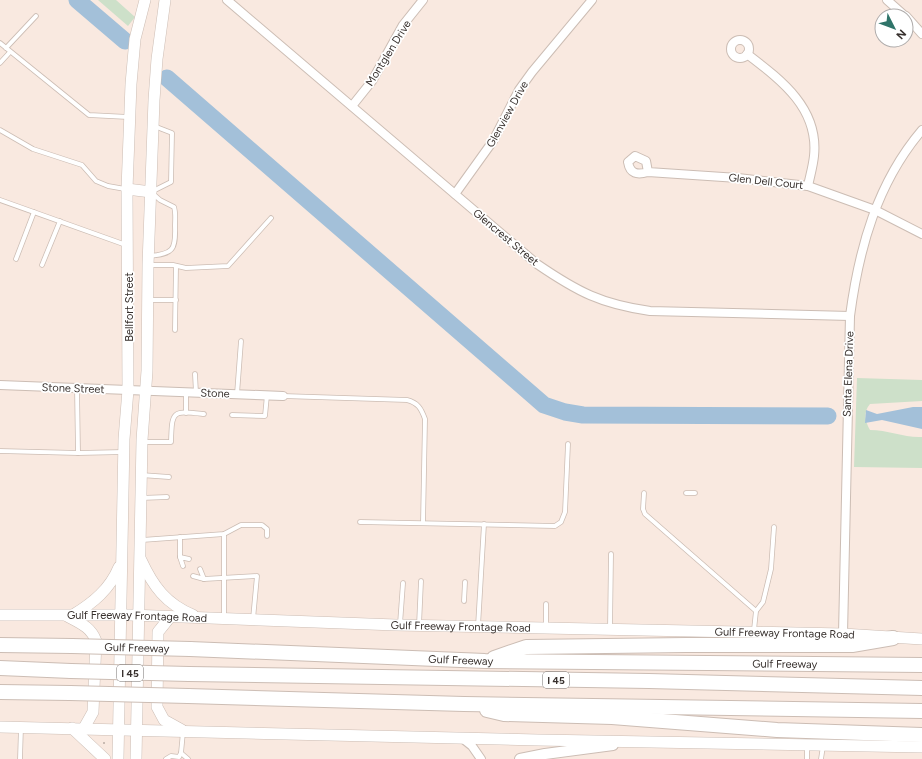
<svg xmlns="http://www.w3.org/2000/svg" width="922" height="759" font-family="Figtree,sans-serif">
<rect width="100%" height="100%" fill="#f9e9e0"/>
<!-- green -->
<g fill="#cde0c9">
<polygon points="98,0 116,0 135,17 128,26"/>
<path d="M857 378 922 380V401L870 404C863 412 865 421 870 430 888 430 905 438 922 437V468L854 467Z"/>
</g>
<!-- water -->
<polygon fill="#a3c0d9" points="913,407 922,407 922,429 882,420 865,423 866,410 877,414"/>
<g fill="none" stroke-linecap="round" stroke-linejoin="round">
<!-- river -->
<g stroke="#a3c0d9" stroke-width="17">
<polyline points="77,0 125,41"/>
<polyline points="167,78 544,405 565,412 583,415 828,416"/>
</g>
<defs>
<g id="service">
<polyline points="0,43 89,115 128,117"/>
<polyline points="6,48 36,16"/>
<polyline points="0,63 10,52"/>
<polyline points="0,130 33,149 82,165 96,181 108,186 125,189"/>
<polyline points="0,200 126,245"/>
<path d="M149 256C173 254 176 250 175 226 175 220 176 213 174 207L160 200 151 192 171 182 172 133 154 126"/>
<polyline points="16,259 34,212"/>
<polyline points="42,265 60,221"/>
<polyline points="148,265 173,265 186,268 228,266 271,218"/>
<polyline points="148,300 176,300"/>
<polyline points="175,330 176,266"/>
<polyline points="195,374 196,393"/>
<polyline points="77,388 78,453 124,452"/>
<polyline points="237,394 241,341"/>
<path d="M283 396 407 400C418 403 421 408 425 419L423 523"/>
<polyline points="186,413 186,392"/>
<polyline points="232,415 265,416 267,395"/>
<path d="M143 442H171C172 410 172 411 204 414"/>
<polyline points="0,451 78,453"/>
<polyline points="141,475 169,477"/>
<polyline points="644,493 643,509 645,514 756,611"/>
<polyline points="686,493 695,493"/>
<polyline points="141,498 167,497"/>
<polyline points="360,522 555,526 561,522 565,512 568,444"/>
<polyline points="224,534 224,617"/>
<polyline points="142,540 224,534 241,525 262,525 267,529 267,536"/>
<polyline points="180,557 180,537"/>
<polyline points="183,566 180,557 189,559"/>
<polyline points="193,576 204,579 200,569"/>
<polyline points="204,579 257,576 253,619"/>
<polyline points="464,601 465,582"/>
<polyline points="400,624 403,583"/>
<polyline points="419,625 421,581"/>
<polyline points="478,626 484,524"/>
<polyline points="546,628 546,604"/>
<polyline points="610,629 611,554"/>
<polyline points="754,630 756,611 763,602 771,569 774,527"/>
<polyline points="181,753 188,759"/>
<polyline points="20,759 21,727"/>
<polyline points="166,759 171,756 179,757 181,753 183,732"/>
<polyline points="807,759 807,746"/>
<polyline points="821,759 823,746"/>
</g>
<g id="minor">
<path d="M227 0 537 264C578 292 601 304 650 311L850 316"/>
<polyline points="887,0 905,16"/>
<polyline points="906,16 922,34"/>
<circle cx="740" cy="49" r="9"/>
<path d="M747 54C781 80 819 108 814 156 813 166 810 176 808 186"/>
<polyline points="352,106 372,81 403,25 423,0"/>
<path d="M648 172 646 161 635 156 628 162C630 174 637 175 648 172L738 178 808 186 875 210 922 234"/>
<polyline points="455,194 493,141 519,90 532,72 592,0"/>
<polyline points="0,385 283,396"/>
<path d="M843 634 850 316C859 248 877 183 922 130"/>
<polyline points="462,738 472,746 481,759"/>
</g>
<polyline id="tertiary" points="520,759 545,754 613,745"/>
<g id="secondary">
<polyline points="127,189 151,192"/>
<path d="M141 560C153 586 166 604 193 615"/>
<path id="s1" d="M0 615H130L396 625 843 634 922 639"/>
<path d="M73 615C93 603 110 589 119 567"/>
<path d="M67 616C80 623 91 627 96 641L93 712 84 728"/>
<polyline points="170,617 158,632 157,707 164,720 182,730"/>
<polyline points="0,727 538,740 922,747"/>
<polyline points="72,728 105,759"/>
<polyline points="118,759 124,439 128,390 127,189 131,84 135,39 145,0"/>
<polyline points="136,759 142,440 147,371 148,265 154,100 157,59 165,0"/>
</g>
<g id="motorway">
<polyline points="0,645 72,646"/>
<path id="s2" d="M190 649 485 661 922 665"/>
<polyline points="494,658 526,647 686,645 852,645 893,638"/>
<polyline points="0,668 71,671"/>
<polyline points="189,674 649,681 922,688"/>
<polyline points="0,692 70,693"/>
<polyline points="188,696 464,704 922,711"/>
<polyline points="487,710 504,714 612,717 777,730 922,735"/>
</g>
</defs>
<!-- service casing -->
<use href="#service" stroke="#ccbdb4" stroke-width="5.5"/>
<!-- minor casing -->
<use href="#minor" stroke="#ccbdb4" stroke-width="10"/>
<!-- tertiary casing -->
<use href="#tertiary" stroke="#ccbdb4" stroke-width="12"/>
<!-- secondary casing -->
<use href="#secondary" stroke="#ccbdb4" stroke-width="12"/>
<!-- motorway casing -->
<use href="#motorway" stroke="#ccbdb4" stroke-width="16"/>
<!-- path -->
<polyline stroke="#b8aba4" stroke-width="1.5" stroke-dasharray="2 3" stroke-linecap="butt" points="103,743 107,743"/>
<!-- service -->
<use href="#service" stroke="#fff" stroke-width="4"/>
<!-- minor -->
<use href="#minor" stroke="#fff" stroke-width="8"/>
<!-- tertiary -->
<use href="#tertiary" stroke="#fff" stroke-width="10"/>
<!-- secondary -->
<use href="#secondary" stroke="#fff" stroke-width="11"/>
<!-- motorway -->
<use href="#motorway" stroke="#fff" stroke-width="14"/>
<defs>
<g id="motorway-bridge">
<path id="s3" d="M72 646 190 649"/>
<polyline points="71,671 189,674"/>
<polyline points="70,693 188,696"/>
</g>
</defs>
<!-- motorway-bridge casing -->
<use href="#motorway-bridge" stroke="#ccbdb4" stroke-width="16" stroke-linecap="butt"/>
<!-- motorway-bridge -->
<use href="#motorway-bridge" stroke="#fff" stroke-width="14"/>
</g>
<g text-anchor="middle" stroke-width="3.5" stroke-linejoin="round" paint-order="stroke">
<!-- shield labels -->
<g fill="#fff" stroke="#736e6c" stroke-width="1">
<rect x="117" y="665" width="26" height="16" rx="3"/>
<rect x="543" y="672" width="26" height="16" rx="3"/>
</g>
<g font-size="10" font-weight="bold" fill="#37302d">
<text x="130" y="677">I 45</text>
<text x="556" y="684">I 45</text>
</g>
<!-- street labels -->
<g font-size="11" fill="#37302d" stroke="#fff">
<text transform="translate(388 53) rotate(-58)" y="4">Montglen Drive</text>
<text transform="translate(507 114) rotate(-61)" y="4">Glenview Drive</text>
<text transform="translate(766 181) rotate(6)" y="4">Glen Dell Court</text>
<text transform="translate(506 237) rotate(40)" y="4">Glencrest Street</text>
<text transform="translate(129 307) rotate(-90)" y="4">Bellfort Street</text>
<text transform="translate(848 374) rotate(-88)" y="4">Santa Elena Drive</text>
<text transform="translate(73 388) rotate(2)" y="4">Stone Street</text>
<text transform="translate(215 393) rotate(2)" y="4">Stone</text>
<text dy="4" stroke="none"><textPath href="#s1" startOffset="137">Gulf Freeway Frontage Road</textPath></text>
<text dy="4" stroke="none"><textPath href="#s1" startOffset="461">Gulf Freeway Frontage Road</textPath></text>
<text dy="4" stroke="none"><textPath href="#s1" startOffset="785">Gulf Freeway Frontage Road</textPath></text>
<text dy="4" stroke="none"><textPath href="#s3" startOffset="65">Gulf Freeway</textPath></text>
<text dy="4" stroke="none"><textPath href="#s2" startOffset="271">Gulf Freeway</textPath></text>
<text dy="4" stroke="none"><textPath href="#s2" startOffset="595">Gulf Freeway</textPath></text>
</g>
</g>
<!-- north arrow -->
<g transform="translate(894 28) rotate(132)"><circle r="19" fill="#ffffff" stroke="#afacab"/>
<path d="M0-3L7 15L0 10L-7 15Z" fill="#2f7469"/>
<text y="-6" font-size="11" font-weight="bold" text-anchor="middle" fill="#37302d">N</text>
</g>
</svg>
